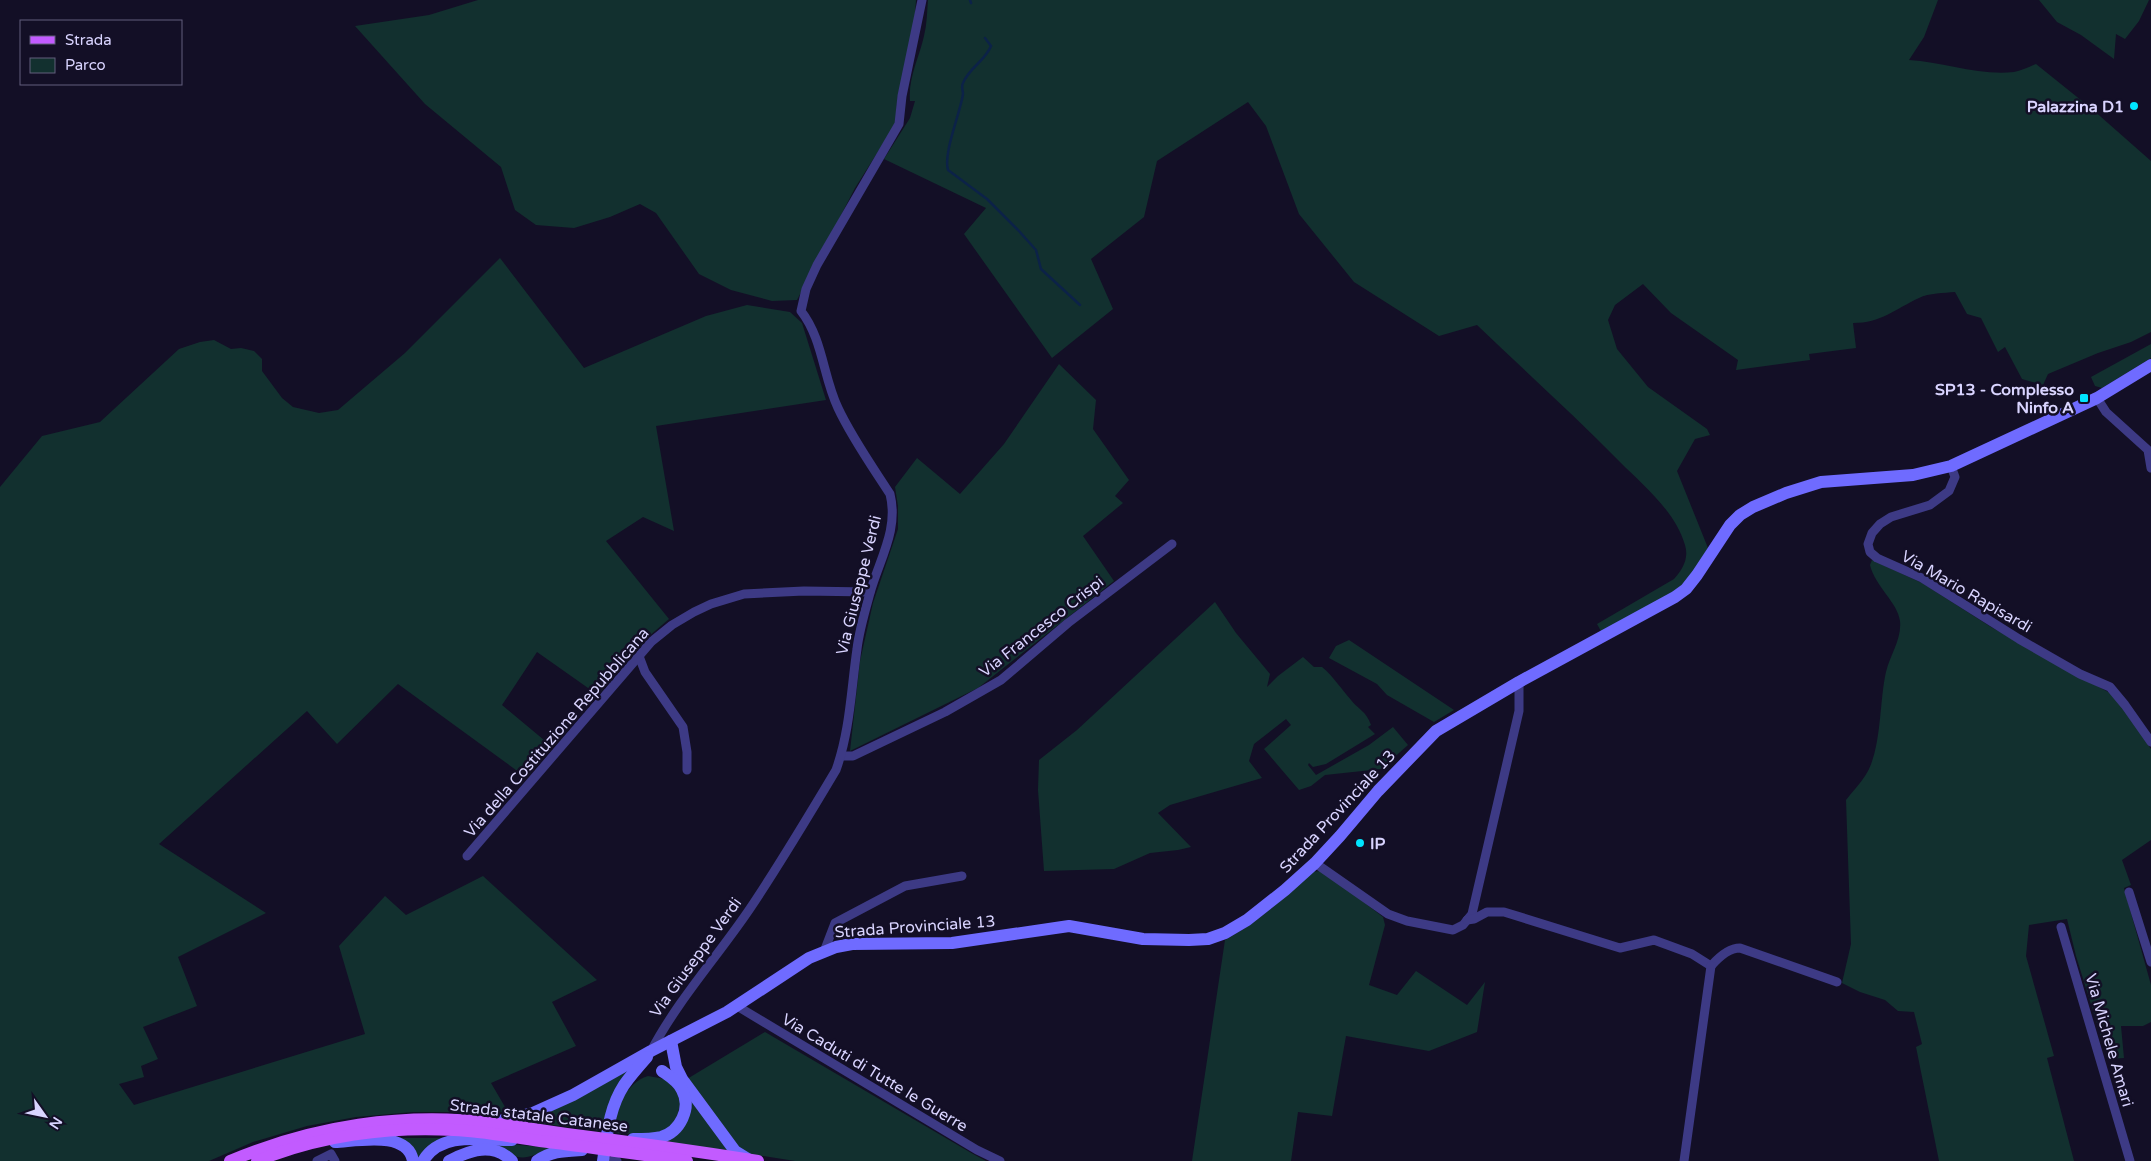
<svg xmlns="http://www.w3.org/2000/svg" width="2151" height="1161" font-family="'Varela Round',sans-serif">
<rect width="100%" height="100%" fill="#130f26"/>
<!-- green -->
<g fill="#12302f">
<polygon points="478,0 916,0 914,27 897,100 896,123 855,188 797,300 772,301 731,290 699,274 656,213 640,204 610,217 574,228 536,225 515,210 501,167 425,104 355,26 429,15"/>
<path d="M928 0H1938L1924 37 1909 60C1943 62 1980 76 2014 72 2021 71 2029 67 2036 64L2092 109 2151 161V332L2131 342 2098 353 2048 374 2043 385 2022 379 2005 347 1998 352 1981 318 1967 314 1955 292C1944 293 1929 293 1919 298 1895 309 1881 323 1853 323L1856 348 1809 354 1810 360 1736 370 1738 360 1671 313 1643 284 1615 305 1608 320 1617 349 1648 387 1707 429 1710 435 1695 439 1677 471 1708 548 1693 573 1677 590 1602 633 1597 624 1674 579C1683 569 1689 558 1685 545 1675 511 1644 486 1620 462 1574 415 1525 371 1477 325L1439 336 1354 282 1299 214 1266 126 1248 102 1157 161 1144 217 1091 259 1113 309 1052 358 964 234 986 208 884 159 910 118 915 101H910C908 78 919 58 924 36 927 24 927 12 928 0Z"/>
<polygon points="2039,0 2149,0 2139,21 2125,39 2116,34 2114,59 2081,35 2057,22"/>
<polygon points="500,258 584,368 706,316 747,305 790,312 802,323 826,400 656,426 674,531 643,517 606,541 669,619 648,637 598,695 537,652 502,705 550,745 527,778 398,684 337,744 307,711 159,844 266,913 178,957 197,1006 143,1027 158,1059 141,1066 144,1077 119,1084 134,1105 365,1034 339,946 385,896 406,915 483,876 597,980 552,1002 576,1046 491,1083 508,1112 413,1112 356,1117 307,1126 253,1142 209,1161 0,1161 0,487 42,436 100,422 179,349 200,342 214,340 231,349 241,348 254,351 262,359 262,371 282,398 293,407 319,413 338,410 405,353"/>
<polygon points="2151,344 2151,358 2102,388 2095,386 2091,377"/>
<polygon points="1059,364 1096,400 1093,429 1129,480 1115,496 1123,503 1083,536 1114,581 978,688 850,751 860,661 873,603 898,529 898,506 895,487 917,458 960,494 1004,444"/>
<path d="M1872 560 1922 583 1991 627 2108 692 2117 699 2151 749V840L2122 860 2131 885 2124 888 2151 985V1022L2143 1026H2121L2124 1058 2108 1059 2076 956 2067 919 2029 925 2026 956 2054 1056 2047 1058 2074 1161H1939L1916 1047 1922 1044 1914 1012 1898 1011 1885 1000 1860 992 1842 983 1851 944 1846 800C1852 792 1860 784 1865 776 1882 751 1879 702 1886 672 1890 655 1902 639 1900 621 1898 603 1875 586 1870 565Z"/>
<path d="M1215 602 1236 633 1270 674 1267 687 1278 676 1303 657 1314 667H1322C1334 677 1341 689 1351 700 1360 711 1366 711 1371 725L1368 727 1375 734 1326 764 1313 767 1309 763 1308 765 1316 775 1369 745 1393 727 1408 745 1381 769 1325 775 1311 786 1299 790 1264 749 1291 725 1286 719 1254 744 1249 761 1262 778 1170 805 1158 813 1191 847 1178 850 1150 853 1114 869 1044 871 1038 790 1039 760 1077 730Z"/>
<polygon points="1349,640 1454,710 1434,722 1387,695 1377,684 1329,658 1336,646"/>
<path d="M1320 871 1331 877 1383 917 1385 925 1369 985 1397 995 1416 971 1467 1005 1485 982 1477 1032 1429 1051 1346 1036 1332 1116 1298 1112 1291 1161H1192L1225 940C1260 921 1283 899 1312 872Z"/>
<polygon points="765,1032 973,1154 986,1161 795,1161 750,1154 736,1147 687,1079"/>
<path d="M635 1065C620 1087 607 1105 601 1131L528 1122 578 1098Z"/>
<path d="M648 1076 665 1079 682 1097 675 1125 655 1135 613 1133C615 1111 625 1083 648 1076Z"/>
<polygon points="686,1092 730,1151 659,1141 672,1136"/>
<polygon points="399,1138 448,1138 420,1161"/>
<path d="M509 1144 551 1148C522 1161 521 1161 491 1145Z"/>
</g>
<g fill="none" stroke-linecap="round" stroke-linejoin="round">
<!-- stream -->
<g stroke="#0c2248" stroke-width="2.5">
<polyline points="970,0 971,3"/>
<path d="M985 38 991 46C985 61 969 68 963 83 961 87 963 90 963 94 960 114 943 153 948 170L987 199 1018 230 1036 250 1041 269 1080 305"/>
</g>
<!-- street -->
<g stroke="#3d3a85" stroke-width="9">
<polyline points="2097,398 2106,412 2148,450 2151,468"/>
<polyline points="1951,466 1955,477 1949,491 1930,505 1891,517 1880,524 1872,533 1868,544 1870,552 1877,558 1922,578 2019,639 2080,674 2110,687 2125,705 2151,742"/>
<polyline points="639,656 645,672 683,727 687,752 687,770"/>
<polyline points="841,756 853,756 945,712 1001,680 1068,623 1172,544"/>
<polyline points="467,856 651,642 672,625 694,612 711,604 744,594 804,591 870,592"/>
<polyline points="1315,863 1388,914 1407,921 1453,930 1463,925 1472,914 1519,711 1519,682"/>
<polyline points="2129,892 2151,962"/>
<polyline points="1467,920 1474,919 1487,912 1504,912 1620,948 1654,940 1692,954 1711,966"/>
<polyline points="2061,927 2130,1161"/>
<polyline points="825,949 835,923 905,886 962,876"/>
<path d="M1711 966C1718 958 1728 948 1740 948L1837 982"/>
<polyline points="737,1006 977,1150 1000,1161"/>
<path d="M651 1051C678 1000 717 957 749 910 780 864 808 817 836 770 850 731 851 690 857 649 859 631 865 611 870 593 879 560 899 530 890 494 872 466 852 438 838 408 823 377 823 339 801 311L806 289 817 265 899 124 902 96 922 0"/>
<polyline points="613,1160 617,1161"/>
<polyline points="317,1161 331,1154 335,1161"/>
<polyline points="1684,1161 1711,966"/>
</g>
<!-- secondary -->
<g stroke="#6f6bff" stroke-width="12">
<polyline points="671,1041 676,1067 682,1079 735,1151 748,1159"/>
<polyline points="495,1122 533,1113 573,1095 651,1051 727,1012 809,958 836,947 852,944 952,943 1069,926 1143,939 1189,940 1208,939 1225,933 1247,920 1285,890 1315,863 1340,836 1378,791 1436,731 1519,682 1675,597 1686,589 1697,575 1730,525 1740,515 1753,507 1786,493 1821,482 1913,475 1951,466 2097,398 2151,365"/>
<path d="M633 1139C642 1139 652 1139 661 1137 680 1132 692 1108 682 1090 678 1081 669 1076 662 1071"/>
<path d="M335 1142C357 1141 408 1130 413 1161"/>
<path d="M423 1161C441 1131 482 1140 512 1140"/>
<path d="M449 1161C470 1150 493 1142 512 1161"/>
<path d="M537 1161C551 1151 564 1151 582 1150"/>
<path d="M603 1161C607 1135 609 1108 624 1085 631 1075 639 1066 647 1057"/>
</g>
<!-- primary -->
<g stroke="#c25bff" stroke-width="12">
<path d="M230 1161C313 1126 403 1112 492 1123 517 1126 542 1131 567 1134 631 1142 695 1151 758 1161"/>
<path d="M257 1161C318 1136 388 1126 454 1130 483 1131 511 1137 540 1141 589 1147 638 1154 687 1161"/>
</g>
</g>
<!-- markers -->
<g fill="#00e5ff" stroke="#130f26" stroke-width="2">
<circle cx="2134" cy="106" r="5"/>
<rect x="2079" y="393" width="10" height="10" rx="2.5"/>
<circle cx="1360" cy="843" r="5"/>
</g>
<g text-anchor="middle" stroke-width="5" stroke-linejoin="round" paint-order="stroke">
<!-- poi labels -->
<g font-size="16" font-weight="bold" fill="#d9d4ff" stroke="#130f26" text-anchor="end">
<text x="2124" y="112">Palazzina D1</text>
<text x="2074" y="395">SP13 - Complesso<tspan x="2074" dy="18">Ninfo A</tspan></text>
<text x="1370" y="849" text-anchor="start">IP</text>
</g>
<!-- street labels -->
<g font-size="16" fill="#d9d4ff" stroke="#130f26">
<text transform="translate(858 585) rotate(-76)" y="6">Via Giuseppe Verdi</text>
<text transform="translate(1967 591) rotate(30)" y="6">Via Mario Rapisardi</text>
<text transform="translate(1041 626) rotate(-38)" y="6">Via Francesco Crispi</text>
<text transform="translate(556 732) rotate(-49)" y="6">Via della Costituzione Repubblicana</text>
<text transform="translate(1337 811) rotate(-47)" y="6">Strada Provinciale 13</text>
<text transform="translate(915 926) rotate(-4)" y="6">Strada Provinciale 13</text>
<text transform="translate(695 957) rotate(-54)" y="6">Via Giuseppe Verdi</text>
<text transform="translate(2110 1040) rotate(74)" y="6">Via Michele Amari</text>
<text transform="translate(875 1072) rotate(31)" y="6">Via Caduti di Tutte le Guerre</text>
<text transform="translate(539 1115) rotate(7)" y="6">Strada statale Catanese</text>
</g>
</g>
<!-- legend -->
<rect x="20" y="20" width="162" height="65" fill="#130f26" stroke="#625e7d"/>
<rect x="30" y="36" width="25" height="8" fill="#c25bff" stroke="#625e7d"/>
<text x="65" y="45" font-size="15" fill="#d9d4ff">Strada</text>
<rect x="30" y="58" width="25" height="15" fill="#12302f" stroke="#625e7d"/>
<text x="65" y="70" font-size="15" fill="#d9d4ff">Parco</text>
<!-- north arrow -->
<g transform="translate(45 1116) rotate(123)" stroke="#130f26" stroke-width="4" paint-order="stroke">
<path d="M0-4L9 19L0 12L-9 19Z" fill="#d9d4ff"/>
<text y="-8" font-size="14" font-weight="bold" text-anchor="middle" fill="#d9d4ff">N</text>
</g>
</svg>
